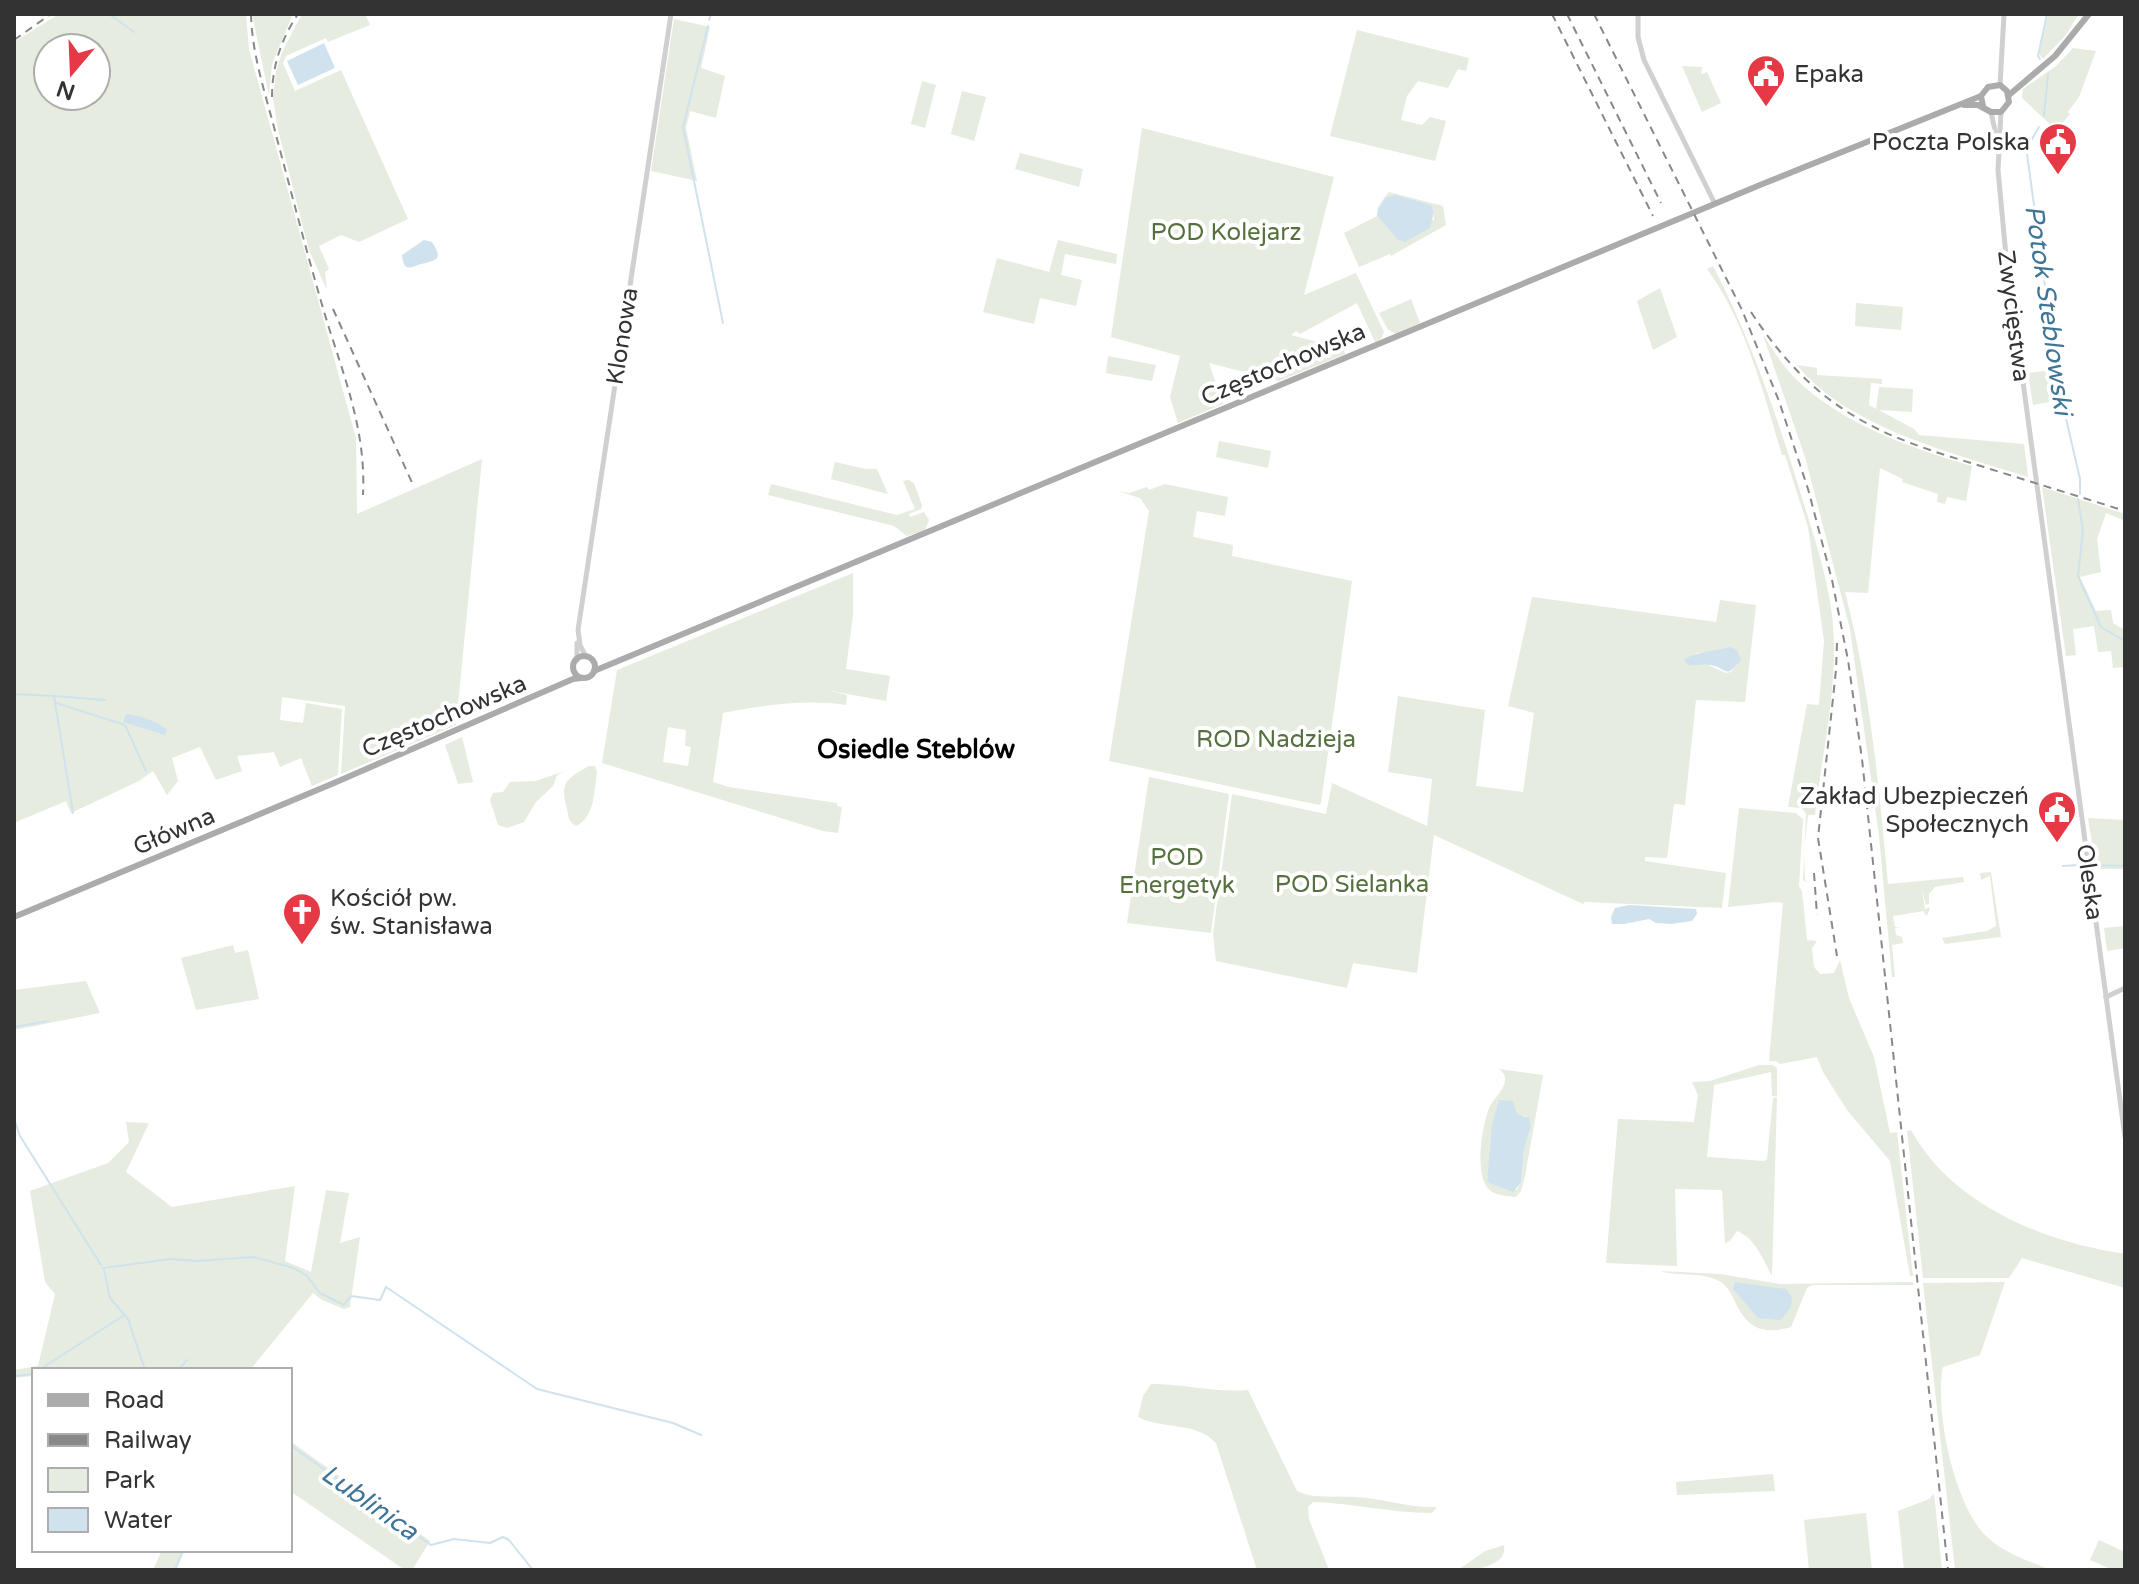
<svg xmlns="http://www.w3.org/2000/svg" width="2139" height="1584" font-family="'Varela Round',sans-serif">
<rect width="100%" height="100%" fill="#fff"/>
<!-- green -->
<g fill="#e6ecdf" fill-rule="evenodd">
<path d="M59 14H246L249 49 356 438 357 514 482 459 456 725 341 774 345 706 282 697 280 720 303 723 306 703 342 709 338 775 312 786 301 758 280 767 274 752 237 756 242 771 216 780 200 747 172 758 178 781 167 795 153 771 139 781 71 813 66 801 14 823V42ZM48 48H96V96H48Z"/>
<polygon points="252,14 293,14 272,64 269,96"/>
<polygon points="302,14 365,14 370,25 328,42 326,38 286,56 283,63 295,91 341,70 408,219 359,242 341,235 319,246 329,269 325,272 327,290 309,250 278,130 273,98 276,72 282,52"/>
<polygon points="2048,14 2079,14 2065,36 2043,59 2039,54"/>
<polygon points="674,19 710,27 701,68 725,76 716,118 690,111 686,128 697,181 651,171"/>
<polygon points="1357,30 1469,58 1466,71 1458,69 1448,88 1418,81 1407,96 1401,120 1422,125 1430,117 1446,121 1435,161 1330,136"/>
<polygon points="2073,48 2096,51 2079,97 2068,112 2070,114 2059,127 2054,128 2022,98 2023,89 2056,66"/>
<polygon points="1682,66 1702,67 1701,74 1707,72 1721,103 1702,112"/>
<polygon points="922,81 936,85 925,128 911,124"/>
<polygon points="962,91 986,97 974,141 951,134"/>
<polygon points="1142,128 1334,177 1304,295 1356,273 1384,332 1381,339 1375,342 1357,303 1300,334 1296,331 1291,335 1344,349 1345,354 1279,381 1209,363 1223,404 1178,423 1170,397 1180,356 1111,337"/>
<polygon points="1020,153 1083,169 1079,187 1015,169"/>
<path d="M1389 192 1443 206 1446 225 1391 256 1390 254 1359 267 1344 233 1377 216 1378 206ZM1385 198 1433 208 1434 220 1377 215 1379 206Z"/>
<polygon points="1058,240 1117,254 1116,264 1065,254 1061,275 1082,280 1076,306 1040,298 1034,324 983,312 997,258 1049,272"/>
<path d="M1713 266C1751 339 1778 419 1802 498 1817 546 1834 595 1834 646 1835 699 1821 762 1815 815H1808L1804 850 1805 880 1809 883 1803 880 1806 814 1802 808 1788 807 1807 704 1819 705 1824 641 1808 527 1785 455H1782C1764 394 1745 320 1707 269Z"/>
<polygon points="1660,288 1677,337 1653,350 1637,301"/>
<polygon points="1411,299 1420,323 1396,334 1388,330 1379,313"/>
<polygon points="1856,303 1903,307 1901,330 1855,326"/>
<path d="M1763 335C1772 348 1781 363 1792 375 1840 424 1908 447 1972 466L1966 501 1947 497 1945 504 1937 502 1938 494 1902 482 1903 479 1880 468 1868 593 1845 592C1870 688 1879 787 1888 884L1963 877 1964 882 1935 887 1929 894V904L1926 905 1922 889 1925 909 1930 907 1928 914 1925 915 1924 911 1893 916 1895 927H1901L1895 928 1896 935 1902 937 1903 943 1892 945 1895 977H1892L1879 836 1850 629 1805 457Z"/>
<polygon points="1108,356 1156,365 1152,381 1106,373"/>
<path d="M1797 365 1817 368V375L1882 379V384L1871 383 1869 405 1876 409 1879 387 1913 389 1912 412 1879 410 1914 429 1919 435 2024 444 2028 477C1953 453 1848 428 1797 365Z"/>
<polygon points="2059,369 2061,391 2067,399 2033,405 2028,373"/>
<polygon points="1219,441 1271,451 1268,468 1216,457"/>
<polygon points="835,462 866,469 877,469 888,494 831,479"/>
<polygon points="908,480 914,483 922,505 921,509 909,514 910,517 924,512 929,520 925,530 907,536 894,526 768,495 771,484 897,515 915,509 903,481"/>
<polygon points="1165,484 1228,497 1225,516 1197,511 1193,537 1233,545 1232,556 1352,581 1321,803 1319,805 1109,761 1149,511 1140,498 1118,491 1129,493 1147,487 1149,490"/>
<polygon points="2042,487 2125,514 2125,521 2106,513 2097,539 2101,572 2080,577 2096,611 2111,610 2113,623 2125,630 2125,667 2113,668 2111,651 2098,652 2094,626 2073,629 2076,655 2066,656"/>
<path d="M853 573V615L846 669 890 676 886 701 826 690 847 695 846 705C806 699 763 705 723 713L713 782 729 787 837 803V806L842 807 838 833 823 831 602 763 617 670ZM668 727 686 730 685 746 691 747 688 766 663 762Z"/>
<path d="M1532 597 1716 622 1720 600 1756 605 1745 702 1696 700 1685 805 1674 804 1667 858 1645 857V861L1726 873 1722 908 1585 902 1583 904 1434 835 1417 973 1353 963 1347 988 1216 961 1213 933 1232 794 1326 814 1332 783 1427 826 1432 779 1388 772 1398 696 1485 710 1476 786 1523 792 1534 713 1508 706ZM1725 648 1738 664 1731 672 1726 673 1708 665H1689L1696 653 1712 652Z"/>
<polygon points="462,737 473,782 458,784 445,745"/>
<path d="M589 766H595L597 772C594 790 595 818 576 826 568 821 569 818 567 809 560 782 565 780 589 766Z"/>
<polygon points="565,771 557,775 553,786 536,802 524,822 507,828 498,825 490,800 493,793 503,792 510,782 535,781"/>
<polygon points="1149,777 1229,794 1211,933 1127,923"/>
<polygon points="1739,808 1796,813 1803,819 1799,886 1802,891 1807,940 1817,941 1812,948 1814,967 1820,974 1834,973 1840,960 1849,998 1874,1057 1890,1133 1897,1132 1913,1276 1910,1276 1890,1161 1847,1110 1823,1072 1817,1057 1780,1064 1776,1061 1769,1061 1783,903 1776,902 1728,907"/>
<polygon points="2088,818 2125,820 2125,869 2096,869"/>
<polygon points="1991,872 2001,937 1945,944 1942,938 1987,931 1996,926 1990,876 1981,880 1980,873"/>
<polygon points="2125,926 2125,948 2107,951 2104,928"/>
<polygon points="233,945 235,953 248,950 259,999 196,1010 181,958"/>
<polygon points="86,981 100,1013 14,1030 14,990"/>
<path d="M1759 1065H1773L1777 1068V1096H1772L1771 1072 1714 1085 1707 1157 1764 1161 1767 1159 1773 1098 1777 1097 1772 1276C1763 1259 1755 1238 1737 1231L1730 1241 1725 1243 1722 1190 1675 1189 1677 1266 1606 1263 1618 1119 1694 1122 1698 1095 1692 1082 1710 1081Z"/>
<path d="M1499 1069 1543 1075 1525 1176 1521 1191 1516 1197C1508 1196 1498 1196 1491 1191 1473 1180 1482 1123 1490 1106 1494 1098 1505 1090 1505 1079 1505 1074 1503 1073 1499 1069ZM1497 1106 1517 1115 1526 1116 1531 1126 1524 1150 1521 1183 1517 1190 1487 1182Z"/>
<polygon points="126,1122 149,1123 126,1172 172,1207 295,1186 285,1261 311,1272 326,1190 349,1193 340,1243 360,1237 350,1307 344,1309 322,1300 313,1293 250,1370 34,1370 34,1376 14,1378 14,1370 38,1366 55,1294 45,1282 30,1191 108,1163 129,1142"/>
<path d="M1911 1130C1952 1205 2044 1242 2125 1254V1288L2022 1258 2009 1278H1923L1907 1131Z"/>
<path d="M1660 1271 1720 1274 1780 1284 1913 1282 1914 1285H1812L1807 1288 1791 1327C1763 1335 1748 1329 1735 1302 1732 1295 1728 1287 1721 1282 1703 1271 1679 1277 1660 1271Z"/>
<path d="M2005 1282 1980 1355 1943 1367C1934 1409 1954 1505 1986 1536 2003 1553 2029 1561 2051 1570H1955L1923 1283Z"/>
<path d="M1151 1384C1184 1384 1215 1393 1248 1390L1297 1491C1313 1499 1337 1496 1354 1497 1383 1498 1408 1508 1437 1507L1432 1513C1392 1513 1353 1503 1313 1502L1308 1507 1309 1519 1329 1570H1257L1216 1443C1195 1421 1164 1430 1138 1417L1143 1396Z"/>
<polygon points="290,1441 430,1541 412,1570 405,1570 290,1491"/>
<polygon points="1773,1474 1775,1491 1677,1495 1676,1482"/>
<polygon points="1934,1493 1942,1570 1904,1570 1898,1511 1929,1499"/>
<polygon points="1866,1513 1872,1570 1809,1570 1804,1520"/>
<polygon points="2099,1540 2125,1552 2124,1570 2113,1570 2090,1560"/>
<path d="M1504 1545C1508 1567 1473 1570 1458 1570L1485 1551Z"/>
<polygon points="162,1550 185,1550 176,1570 154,1568"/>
</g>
<!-- water -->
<g fill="#cfe2ee">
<polygon points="324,43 335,68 298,85 287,61"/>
<polygon points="1395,195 1431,205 1434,212 1430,228 1405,242 1398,240 1377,215 1378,209 1385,198"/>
<path d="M424 240 432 242C444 260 436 260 421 264 409 268 404 272 402 255Z"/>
<path d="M1730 647 1737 650 1741 660C1724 682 1727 666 1709 665 1702 664 1696 666 1689 665L1685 662V659C1699 651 1715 651 1730 647Z"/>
<path d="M126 714C139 715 159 722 167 730L165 735 123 722Z"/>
<polygon points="1629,905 1696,909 1697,914 1692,921 1671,924 1656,923 1649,919 1624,924 1612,924 1611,917 1615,908"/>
<polygon points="1499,1100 1513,1101 1517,1114 1529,1118 1531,1126 1524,1150 1521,1183 1513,1192 1487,1182 1492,1125"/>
<polygon points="1735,1282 1786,1289 1792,1297 1791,1307 1781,1320 1758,1318 1733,1289"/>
</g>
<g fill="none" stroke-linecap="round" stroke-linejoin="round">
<!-- stream -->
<g stroke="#cfe2ee" stroke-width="2">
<polyline points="109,14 134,32"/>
<polyline points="709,20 711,14"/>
<polyline points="708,26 683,127 723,323"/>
<polyline points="2040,59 2038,56 2047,14"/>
<polyline points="2044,116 2048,74"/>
<polyline points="2039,127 2028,146 2027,154 2059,388 2080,479 2080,494"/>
<polyline points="2125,204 2125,213"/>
<polyline points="2078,499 2083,530 2078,576 2101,627 2125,641"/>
<polyline points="14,694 54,696 73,813"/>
<polyline points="54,696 105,700"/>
<polyline points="56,703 125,725 146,771"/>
<polyline points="2093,865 2125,866"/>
<polyline points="2063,866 2078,865"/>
<polyline points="14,1027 48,1021"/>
<polyline points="14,1119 20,1136 101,1265"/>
<polyline points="103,1268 170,1259 197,1261 253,1257 294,1268 307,1276 320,1293 344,1305 351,1296 380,1300 386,1287 537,1389 673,1423 701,1435"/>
<polyline points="104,1270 110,1298 128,1319 145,1370"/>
<polyline points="39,1370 123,1316"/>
<polyline points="178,1370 187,1360"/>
<polyline points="14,1376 34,1374"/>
<polyline points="290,1445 431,1545 454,1539 490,1543 503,1537 509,1540 533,1570"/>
<polyline points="175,1570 183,1550"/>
</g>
<!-- minor -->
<g stroke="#d0d0d0" stroke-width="5">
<polyline points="1638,14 1638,37 1644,60 1715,204"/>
<polyline points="2000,85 2004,14"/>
<polyline points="1991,112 1996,135"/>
<polyline points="2001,112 1998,170 2006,256 2125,1137"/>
<polyline points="586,657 580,645 578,630 671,14"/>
<polyline points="577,660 577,643"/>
<polyline points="2106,997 2125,988"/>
</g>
<!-- major -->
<g stroke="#ababab" stroke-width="6">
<polyline points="2009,95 2055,56 2089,14"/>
<polyline points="1964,105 1978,105 1991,112 2001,112 2009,102 2007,91 2000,85 1988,87 1981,96 1983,106"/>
<circle cx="584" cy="667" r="11"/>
<polyline points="594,671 1760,185 1981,96"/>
<polyline points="14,917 334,783 573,679 581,678"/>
</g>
<!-- rail -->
<g stroke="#888" stroke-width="2" stroke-dasharray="8 6" stroke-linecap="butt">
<path d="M251 14C252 57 267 98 277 139 294 202 310 266 329 328 347 384 366 435 363 495"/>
<polyline points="1552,14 1653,216"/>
<polyline points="1567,14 1661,203"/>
<polyline points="1594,14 1742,310 1779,401 1808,489 1832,580 1848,660 1862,759 1948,1570"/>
<polyline points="14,40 51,14"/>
<path d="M272 97C272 67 281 39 298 14"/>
<polyline points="333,309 414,487"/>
<path d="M1751 312C1776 350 1805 384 1843 409 1886 438 1935 452 1984 467 2031 482 2078 496 2125 511"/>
<polyline points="1837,643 1836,670 1818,838 1837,956"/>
<polyline points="1814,873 1817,915"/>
</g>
</g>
<!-- icons -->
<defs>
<symbol id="civic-pin" viewBox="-11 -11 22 30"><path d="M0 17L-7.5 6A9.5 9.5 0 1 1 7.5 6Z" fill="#e63946" stroke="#fff"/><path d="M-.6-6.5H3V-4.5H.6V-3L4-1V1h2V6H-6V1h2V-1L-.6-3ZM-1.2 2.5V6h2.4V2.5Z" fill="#fff"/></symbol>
<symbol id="church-pin" viewBox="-11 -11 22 30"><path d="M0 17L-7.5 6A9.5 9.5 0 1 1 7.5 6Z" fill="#e63946" stroke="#fff"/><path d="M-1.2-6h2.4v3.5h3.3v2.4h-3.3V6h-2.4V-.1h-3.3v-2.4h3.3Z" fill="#fff"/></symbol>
</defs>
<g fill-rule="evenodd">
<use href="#civic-pin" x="1744" y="52" width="44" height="60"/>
<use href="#civic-pin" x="2036" y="120" width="44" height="60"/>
<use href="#civic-pin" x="2035" y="788" width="44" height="60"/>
<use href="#church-pin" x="280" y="890" width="44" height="60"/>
</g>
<g text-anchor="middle" stroke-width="8" stroke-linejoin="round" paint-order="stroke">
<!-- poi labels -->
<g font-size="24" fill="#333" stroke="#fff" text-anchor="start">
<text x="1794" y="82">Epaka</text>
<text x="2030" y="150" text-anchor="end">Poczta Polska</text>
<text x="2029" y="804" text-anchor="end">Zakład Ubezpieczeń<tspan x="2029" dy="28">Społecznych</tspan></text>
<text x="330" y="906">Kościół pw.<tspan x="330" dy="28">św. Stanisława</tspan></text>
</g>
<!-- park labels -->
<g font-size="24" fill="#56703f" stroke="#fff">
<text x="1226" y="240">POD Kolejarz</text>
<text x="1276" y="747">ROD Nadzieja</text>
<text x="1177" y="865">POD<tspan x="1177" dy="28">Energetyk</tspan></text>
<text x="1352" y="892">POD Sielanka</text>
</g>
<!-- street labels -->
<g font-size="24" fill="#333" stroke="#fff">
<text transform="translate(2014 316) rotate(83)" y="8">Zwycięstwa</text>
<text transform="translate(622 336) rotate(-81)" y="8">Klonowa</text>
<text transform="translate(1283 364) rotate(-23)" y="8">Częstochowska</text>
<text transform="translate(444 716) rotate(-23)" y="8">Częstochowska</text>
<text transform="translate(174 831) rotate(-23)" y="8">Główna</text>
<text transform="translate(2090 882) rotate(82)" y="8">Oleska</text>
</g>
<!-- water labels -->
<g font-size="26" font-style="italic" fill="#3f7597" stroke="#fff">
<text transform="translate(2049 310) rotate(82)" y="9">Potok Steblowski</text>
<text transform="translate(370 1502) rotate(35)" y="9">Lublinica</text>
</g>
<!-- neighbourhood labels -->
<g font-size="26" font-weight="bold" fill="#000" stroke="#fff">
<text x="916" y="758">Osiedle Steblów</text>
</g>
</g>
<!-- border -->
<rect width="2139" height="1584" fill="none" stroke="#333333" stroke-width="32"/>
<!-- legend -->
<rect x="32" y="1368" width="260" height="184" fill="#ffffff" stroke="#adadad" stroke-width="2"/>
<rect x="48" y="1394" width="40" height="12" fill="#ababab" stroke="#adadad" stroke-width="2"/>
<text x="104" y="1408" font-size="24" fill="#333333">Road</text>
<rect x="48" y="1434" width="40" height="12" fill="#888888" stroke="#adadad" stroke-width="2"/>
<text x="104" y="1448" font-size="24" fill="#333333">Railway</text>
<rect x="48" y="1468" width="40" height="24" fill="#e6ecdf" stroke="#adadad" stroke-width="2"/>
<text x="104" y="1488" font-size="24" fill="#333333">Park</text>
<rect x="48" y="1508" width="40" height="24" fill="#cfe2ee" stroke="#adadad" stroke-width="2"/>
<text x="104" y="1528" font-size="24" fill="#333333">Water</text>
<!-- north arrow -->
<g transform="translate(72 72) rotate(199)"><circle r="38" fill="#ffffff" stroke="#adadad" stroke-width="2"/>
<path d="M0-6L14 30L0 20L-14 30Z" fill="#e63946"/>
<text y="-12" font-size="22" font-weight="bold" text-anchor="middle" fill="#333333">N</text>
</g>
</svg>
